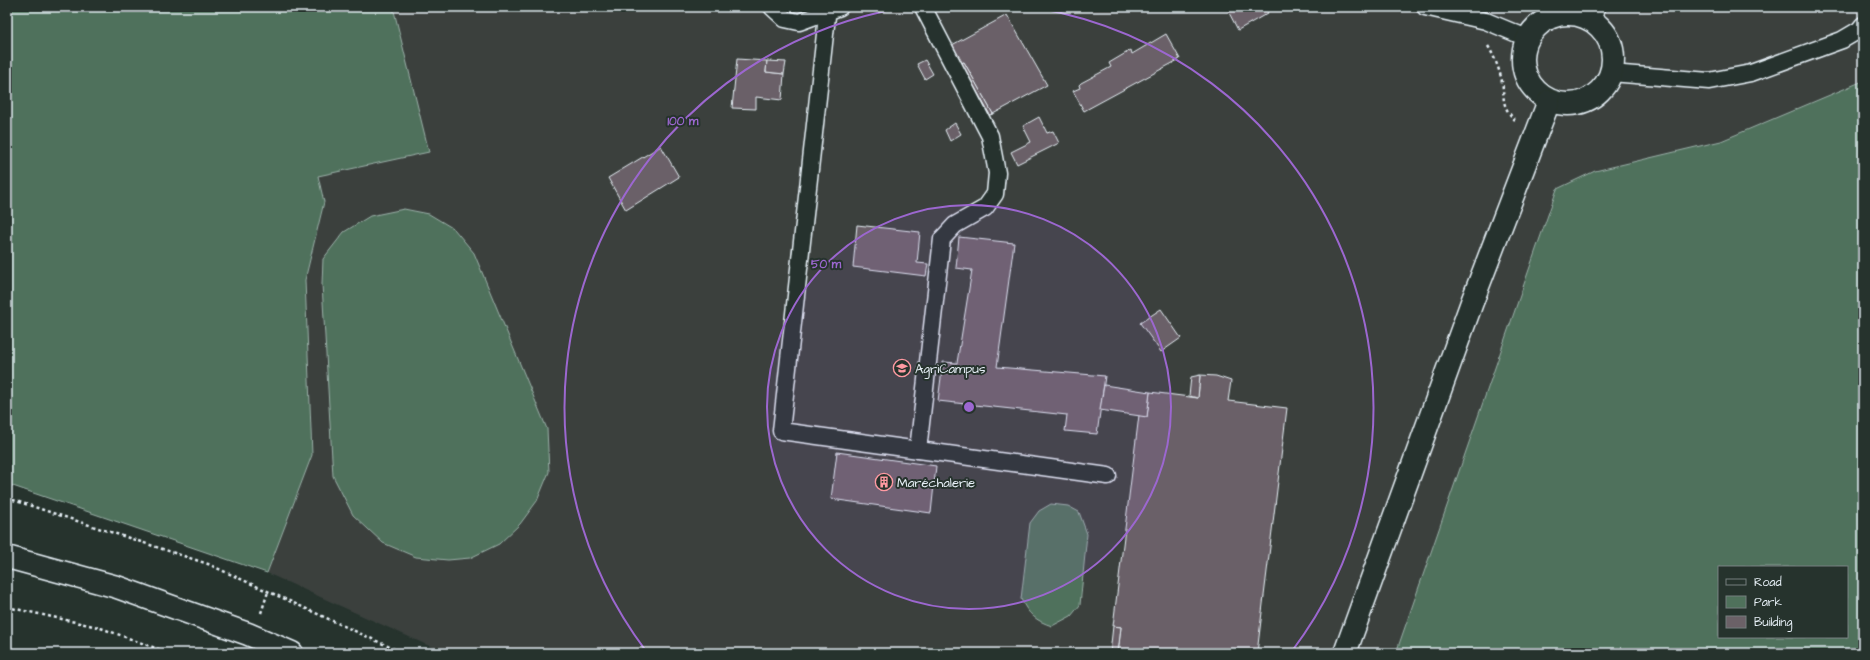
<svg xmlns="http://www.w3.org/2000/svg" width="1870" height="660" font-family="'Architects Daughter',sans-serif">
<rect width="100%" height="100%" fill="#26332d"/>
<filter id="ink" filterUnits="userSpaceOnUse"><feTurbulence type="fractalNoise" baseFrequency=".025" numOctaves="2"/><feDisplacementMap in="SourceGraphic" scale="8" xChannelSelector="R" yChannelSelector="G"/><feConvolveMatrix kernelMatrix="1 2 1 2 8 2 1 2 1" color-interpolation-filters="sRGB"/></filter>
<g filter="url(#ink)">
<!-- built -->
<polygon fill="#3b413e" points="280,7 1863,7 1863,81 1721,141 1595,171 1557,189 1396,653 445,653 267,573 312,455 305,280 324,202"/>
<!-- green -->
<g fill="#4f715b" stroke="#9cb1aa" fill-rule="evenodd">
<polygon points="7,7 393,7 429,152 318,176 324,202 305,280 312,455 267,573 7,484"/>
<path d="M1863 81V653H1396L1557 189 1595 171 1721 141ZM1719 567H1847V637H1719Z"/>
<polygon points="404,209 429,214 454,229 474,253 547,429 549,472 537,501 520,524 499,544 470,558 448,560 416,557 383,543 353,515 333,476 322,284 323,259 344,232 370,216"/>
<path d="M1051 504 1068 506 1079 512 1087 534 1080 605 1071 616 1052 626C1036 621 1028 614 1021 599L1030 523 1039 511Z"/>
</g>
<!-- building -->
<g fill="#6b6167" stroke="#e8f1f8">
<polygon points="1226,7 1265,7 1268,13 1238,30"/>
<polygon points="1007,15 1047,85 993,114 964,62 961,63 952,45"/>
<polygon points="1166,34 1180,59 1084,111 1073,91 1080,88 1079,85 1081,83 1111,67 1109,63 1131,50 1132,54"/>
<polygon points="737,59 767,61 766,72 784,74 782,100 756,97 756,109 732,108"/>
<polygon points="925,60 933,74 925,79 917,64"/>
<polygon points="767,61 786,62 784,74 766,72"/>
<polygon points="964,62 993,114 990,115 961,63"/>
<polygon points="1039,117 1047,133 1053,131 1059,143 1017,164 1011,152 1031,142 1023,126"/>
<polygon points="955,123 961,134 950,141 945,130"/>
<polygon points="661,146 679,177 626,210 608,178"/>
<polygon points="857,225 920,232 917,263 928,264 926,276 853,267"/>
<polygon points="959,237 1014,243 997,367 1105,376 1097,434 1065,431 1067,415 938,401 943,362 957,363 972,270 956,268"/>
<polygon points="1161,309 1181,338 1161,352 1140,323"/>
<polygon points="1200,375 1216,376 1231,381 1228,401 1287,408 1257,653 1118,653 1121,627 1113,626 1139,415 1147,417 1150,392 1198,398"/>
<polygon points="1200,375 1198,398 1189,396 1191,377"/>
<polygon points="1104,385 1150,392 1147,417 1100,410"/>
<polygon points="837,452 936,466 931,513 831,499"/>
<polygon points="1113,626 1121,627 1118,653 1110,653"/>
</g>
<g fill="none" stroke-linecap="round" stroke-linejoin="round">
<defs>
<g id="lane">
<polyline points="772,7 785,19 799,22 840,7"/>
<polyline points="828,7 781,431 1108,476"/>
<polyline points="1425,7 1486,21 1527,38"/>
<polyline points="1591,20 1597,7"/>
<polyline points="1611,73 1709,81 1751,73 1842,40 1859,30 1863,25"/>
<polyline points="918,450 942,239 955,225 985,208 995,194 997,173 990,136 923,7"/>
</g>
<g id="street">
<circle cx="1568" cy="59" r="45"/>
<polyline points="1345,653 1472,302 1549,101"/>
</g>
<polyline id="secondary" points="7,557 117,587 248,634 292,653"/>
</defs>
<!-- lane casing -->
<use href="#lane" stroke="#e8f1f8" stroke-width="19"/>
<!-- street casing -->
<use href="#street" stroke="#e8f1f8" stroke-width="25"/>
<!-- secondary casing -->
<use href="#secondary" stroke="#e8f1f8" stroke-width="25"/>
<!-- path -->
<g stroke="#e8f1f8" stroke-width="2.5" stroke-dasharray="3 3" stroke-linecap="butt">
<path d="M1488 46C1494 56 1498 66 1501 77 1506 97 1499 104 1515 120"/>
<polyline points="7,498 208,564 403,653"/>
<polyline points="7,607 98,627 169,653"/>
<polyline points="261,613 268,592"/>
</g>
<!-- lane -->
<use href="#lane" stroke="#26332d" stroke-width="16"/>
<!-- street -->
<use href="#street" stroke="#26332d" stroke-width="22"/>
<!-- secondary -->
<use href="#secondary" stroke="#26332d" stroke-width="22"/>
</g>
</g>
<!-- distance rings -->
<circle cx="969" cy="407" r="202" fill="#9c67d0" fill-opacity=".12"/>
<g fill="none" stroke="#9c67d0" stroke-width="2">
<circle cx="969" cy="407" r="202"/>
<path d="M646 651A405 405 0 0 1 902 8M1036 8A405 405 0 0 1 1292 651"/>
</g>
<!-- icons -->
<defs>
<symbol id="school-ring" viewBox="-11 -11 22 22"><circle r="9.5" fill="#26332d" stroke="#ff9aa2" stroke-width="1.5"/><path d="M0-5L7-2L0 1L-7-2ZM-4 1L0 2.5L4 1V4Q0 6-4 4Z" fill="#ff9aa2"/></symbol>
<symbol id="building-ring" viewBox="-11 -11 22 22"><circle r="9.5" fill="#26332d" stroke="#ff9aa2" stroke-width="1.5"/><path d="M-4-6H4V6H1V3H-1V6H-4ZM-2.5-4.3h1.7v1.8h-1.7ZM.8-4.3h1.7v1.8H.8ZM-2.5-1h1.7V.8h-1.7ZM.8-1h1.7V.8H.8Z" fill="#ff9aa2"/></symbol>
</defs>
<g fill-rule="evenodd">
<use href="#school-ring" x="892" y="358" width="20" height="20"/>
<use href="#building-ring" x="874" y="472" width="20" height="20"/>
</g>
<g text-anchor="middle" stroke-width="4" stroke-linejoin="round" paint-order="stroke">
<!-- poi labels -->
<g font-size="13" fill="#e8f1f8" stroke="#26332d" text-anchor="start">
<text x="915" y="373">AgriCampus</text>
<text x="897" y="487">Maréchalerie</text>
</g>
</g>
<circle cx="969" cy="407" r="6" fill="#9c67d0" stroke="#26332d" stroke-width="2"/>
<g font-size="12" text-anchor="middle" font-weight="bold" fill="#9c67d0" stroke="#26332d" stroke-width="4" stroke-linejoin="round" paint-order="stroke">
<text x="683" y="125">100 m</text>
<text x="826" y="268">50 m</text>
</g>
<!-- margin -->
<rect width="1870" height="660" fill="none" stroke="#26332d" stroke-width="24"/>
<rect x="12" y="12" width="1846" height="636" fill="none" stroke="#e8f1f8" stroke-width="1.5" filter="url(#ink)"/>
<!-- legend -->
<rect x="1718" y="566" width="130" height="72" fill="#26332d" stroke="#747f7e"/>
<rect x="1726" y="579" width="20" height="6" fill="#26332d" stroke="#747f7e"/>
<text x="1754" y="586" font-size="12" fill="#e8f1f8">Road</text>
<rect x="1726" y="596" width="20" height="12" fill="#4f715b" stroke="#747f7e"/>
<text x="1754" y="606" font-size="12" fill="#e8f1f8">Park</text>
<rect x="1726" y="616" width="20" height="12" fill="#6b6167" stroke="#747f7e"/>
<text x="1754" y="626" font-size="12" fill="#e8f1f8">Building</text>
</svg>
